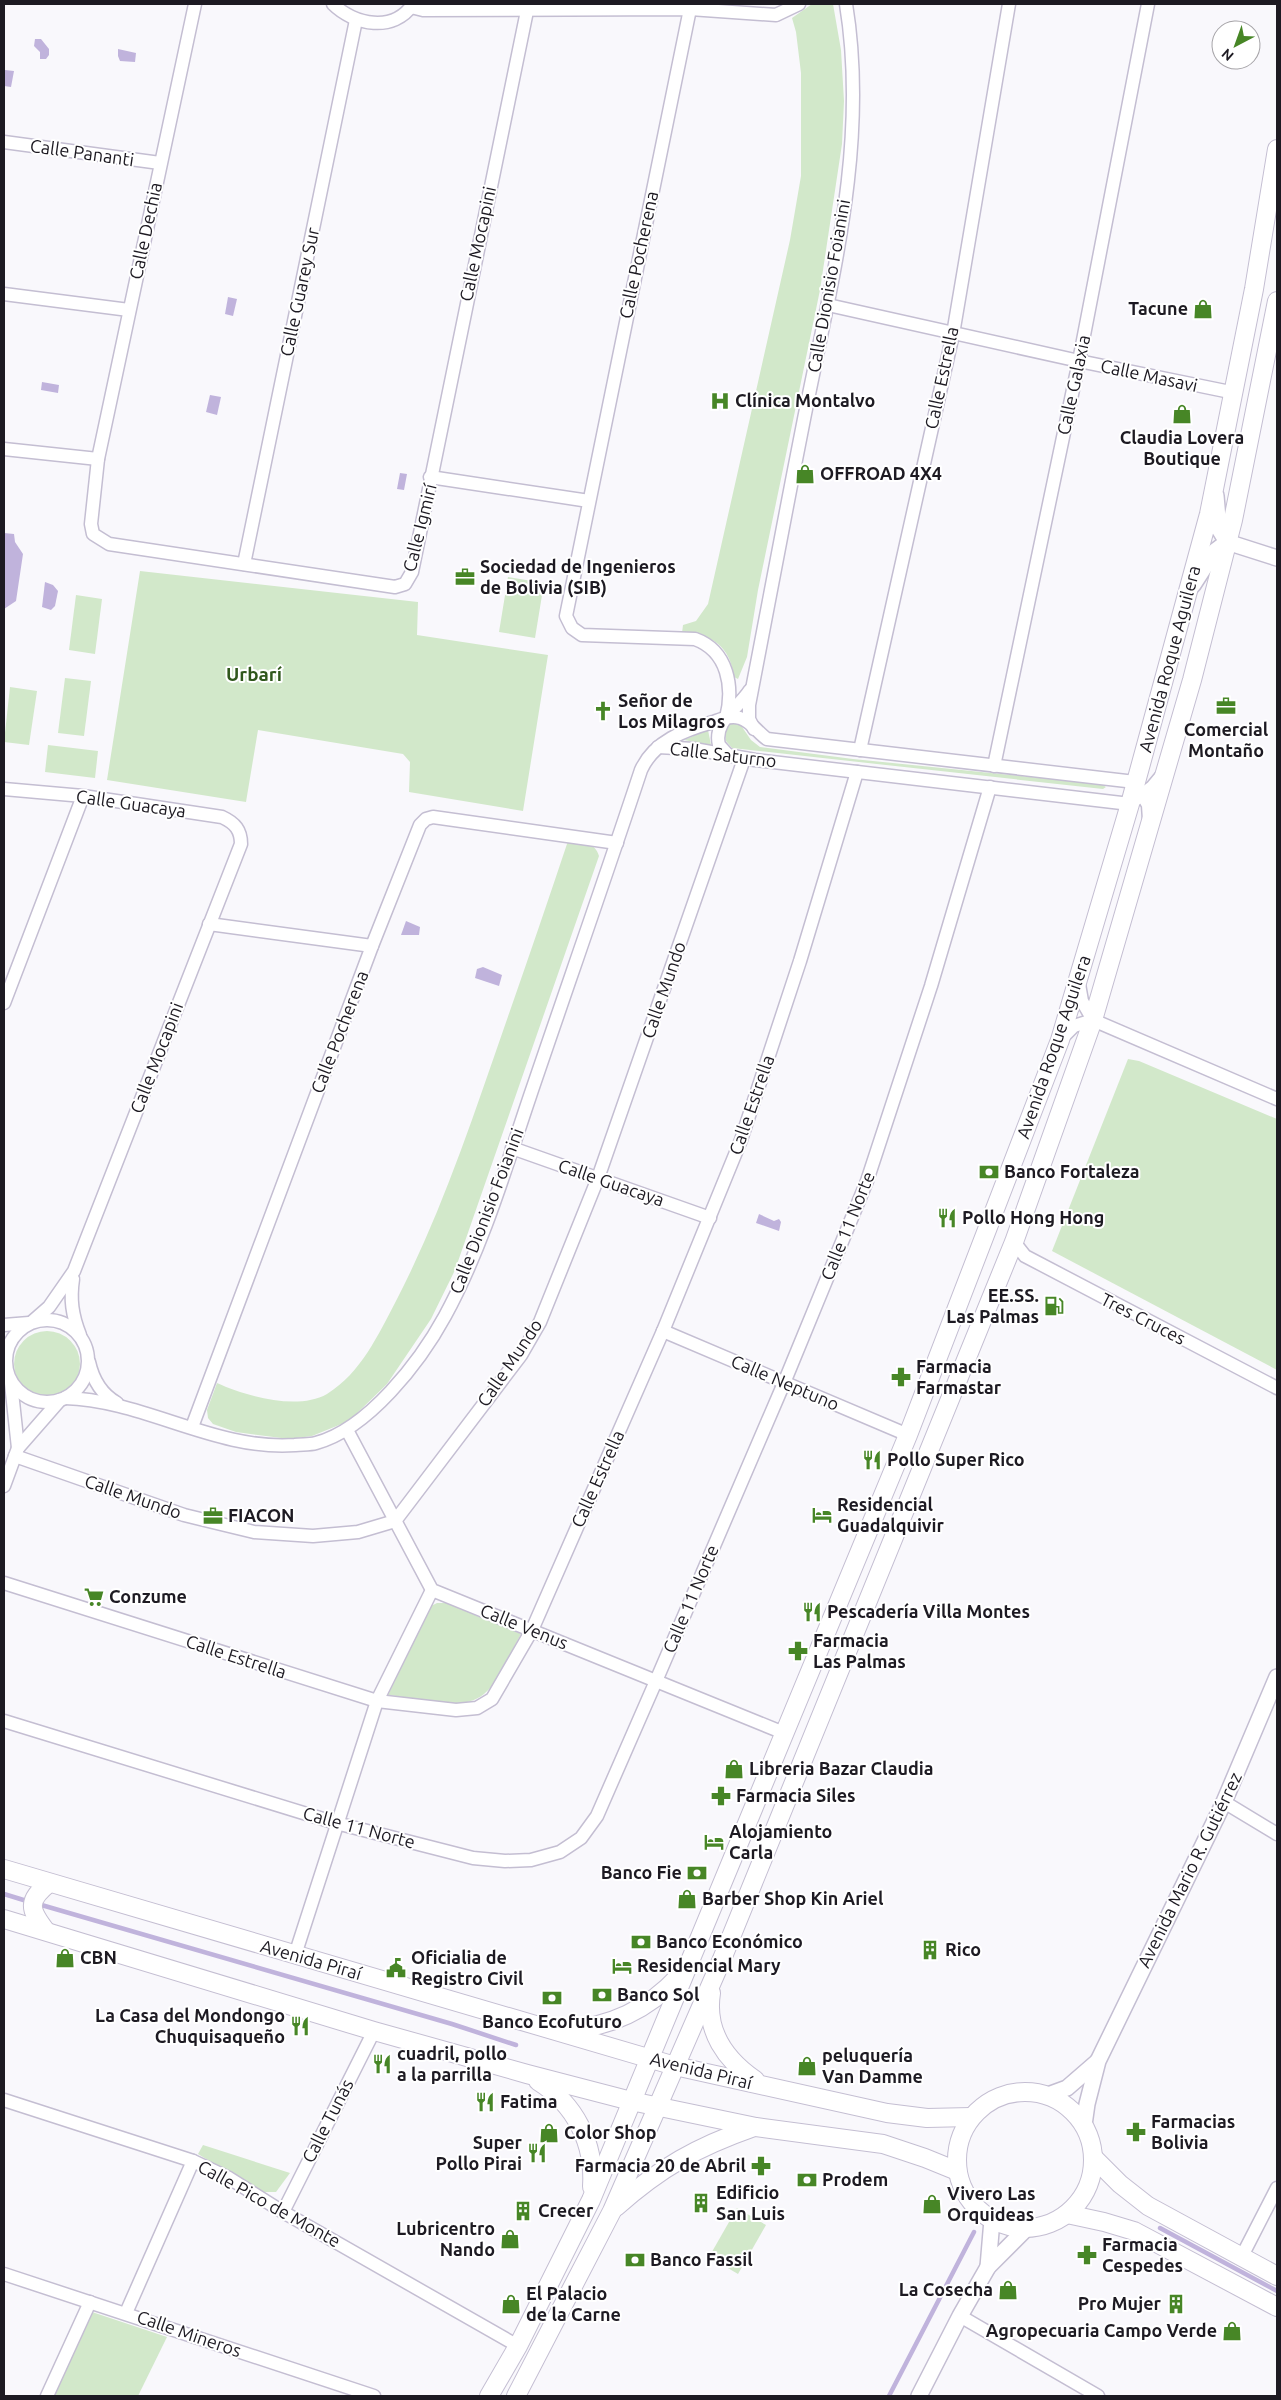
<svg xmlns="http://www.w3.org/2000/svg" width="1281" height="2400" font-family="Ubuntu,sans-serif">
<rect width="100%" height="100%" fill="#f9f8fc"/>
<!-- green -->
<g fill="#d2e8ca">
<path d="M812 4H833L841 50 844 101 842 144 820 290 758 590 747 657 738 679 734 677C730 646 712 634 682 633L683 625 696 621 708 604 790 240 801 176V73L796 32 792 18Z"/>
<polygon points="140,571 418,602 417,635 548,655 523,811 409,792 410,762 403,754 258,730 246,802 107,780"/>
<polygon points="508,577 544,583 535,638 499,632"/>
<polygon points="76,595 102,599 95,654 69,650"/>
<polygon points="65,678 91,681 84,736 58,733"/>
<polygon points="10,687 37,691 29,745 4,742"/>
<polygon points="730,723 740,724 751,740 760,747 853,759 1101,784 1106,787 1103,789 732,748 726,741 724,730"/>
<polygon points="708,730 711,745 684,740"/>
<polygon points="48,745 98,751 95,778 45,772"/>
<path d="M569 838C582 841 595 842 599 856L455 1270 431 1319 387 1384 349 1421 312 1436 289 1439 236 1432 213 1424 208 1418 207 1410 217 1383C246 1396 297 1411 327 1394 361 1373 378 1335 396 1301 441 1214 472 1120 504 1028 526 965 548 901 569 838Z"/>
<polygon points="1128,1059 1139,1061 1277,1119 1277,1370 1052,1251"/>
<circle cx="47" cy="1364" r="33"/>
<path d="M437 1603H446L521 1634C510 1653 501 1680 484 1694 460 1714 416 1697 388 1695L431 1606Z"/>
<polygon points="203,2145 290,2173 276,2192 260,2192 198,2154"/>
<polygon points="737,2208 766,2225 738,2274 709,2257"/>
<polygon points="92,2312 167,2337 138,2396 53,2396"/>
</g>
<!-- water -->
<g fill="#c0b3dc">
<polygon points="35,39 41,39 49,49 49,55 46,59 40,59 40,52 34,46"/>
<polygon points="118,49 136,53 135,62 120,61 118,56"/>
<polygon points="5,70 14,71 11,87 4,86"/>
<polygon points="228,297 237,299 233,316 225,314"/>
<polygon points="42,382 59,385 58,393 41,390"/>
<polygon points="210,395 221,397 217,415 206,412"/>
<polygon points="400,473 407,474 404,490 397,489"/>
<polygon points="4,533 14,534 15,542 23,554 16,601 4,609"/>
<polygon points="45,582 53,585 58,591 55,606 51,610 42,607"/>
<polygon points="406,921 420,927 419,935 401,935"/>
<polygon points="483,967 502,975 499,986 475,978 477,969"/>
<polygon points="759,1214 774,1221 779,1219 781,1222 779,1231 756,1223"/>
</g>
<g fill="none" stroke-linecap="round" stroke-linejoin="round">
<!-- stream -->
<g stroke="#c0b3dc" stroke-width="4.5">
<polyline points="4,1894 30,1902"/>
<polyline points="38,1904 452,2024 516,2045"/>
<polyline points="1160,2228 1277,2291"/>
<polyline points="889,2396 974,2232"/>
</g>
<defs>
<g id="minor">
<polyline points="195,4 98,459 91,524 93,534 109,544 395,587 405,584 412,572 527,11"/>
<path d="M333 4C354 25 394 33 413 4"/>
<polyline points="411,7 423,10 690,9 776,15 799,4"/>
<path d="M690 9 566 616 572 628 582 635 695 639C728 651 734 687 726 718"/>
<polyline points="4,142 160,163"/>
<polyline points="4,294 129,310"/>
<polyline points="828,305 1079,361 1235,393"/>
<polyline points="4,449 98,459"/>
<polyline points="430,477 589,501"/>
<polyline points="244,564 356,20"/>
<path d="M754 729 749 719V705C768 609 785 514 804 419 831 282 869 144 846 4"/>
<polyline points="658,747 694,749 755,760 1130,804 1152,787 1162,775"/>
<polyline points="860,750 953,334 1009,4"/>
<path d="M729 756 719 745C713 721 738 709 750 690"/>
<polyline points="994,766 1079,361 1148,4"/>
<path d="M4 789 83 796 222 817C235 823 241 830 241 844L74 1271 49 1307 33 1321"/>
<polyline points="209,924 372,946"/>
<polyline points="1079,984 1082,1001 1093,1020 1277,1099"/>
<polyline points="4,1003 83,796"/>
<polyline points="1062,1038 1074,1026 1093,1020"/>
<polyline points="512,1148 710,1218"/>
<polyline points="1014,1242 1025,1256 1277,1388"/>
<path d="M73 1279C70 1299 72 1315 80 1335"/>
<circle cx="47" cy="1361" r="41"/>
<polyline points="4,1325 29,1323"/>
<polyline points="663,1331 908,1435"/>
<path d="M89 1362C93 1380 101 1394 117 1403"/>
<polyline points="11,1383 18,1448"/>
<path d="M65 1398C144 1400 216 1451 295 1445 302 1444 309 1445 316 1443 368 1429 420 1362 445 1316 482 1248 505 1170 530 1096 567 987 605 879 641 770 654 741 685 730 713 722 722 719 731 715 740 718 751 721 758 733 767 739L1135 782 1148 805 1149 820"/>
<polyline points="192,1427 372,946 420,825 426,819 433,817 617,843"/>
<polyline points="347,1430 432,1590 784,1733"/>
<polyline points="15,1456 184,1515 254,1532 313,1536 358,1532 395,1521 521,1355 540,1322 598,1178 744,759"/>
<polyline points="4,1486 18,1448 60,1400"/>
<polyline points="4,1583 377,1701 456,1710 477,1708 492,1699 532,1630 663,1331 741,1140 800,961 857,772"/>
<polyline points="4,1721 336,1823 473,1858 505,1861 531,1860 560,1852 581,1838 597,1816 656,1681 784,1383 867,1181 931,986 990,787"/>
<polyline points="1224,1802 1277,1834"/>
<polyline points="295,1955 377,1701 432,1590"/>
<polyline points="4,2100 193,2161 229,2178 283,2212 518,2346"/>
<polyline points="283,2212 374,2031"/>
<polyline points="1241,2258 1277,2188"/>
<polyline points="4,2274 374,2396"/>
<polyline points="126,2313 193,2161"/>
<polyline points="960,2316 1098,2396"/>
<polyline points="47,2396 90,2302"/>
</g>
<g id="tertiary">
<polyline points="1216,496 1219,529 1227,542 1277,558"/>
<polyline points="1193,585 1215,551 1227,542"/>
<polyline points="1048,2095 1067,2088 1097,2062"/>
<polyline points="1084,2125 1087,2104 1098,2061 1224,1802 1277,1677"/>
<polyline points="988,2267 992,2220"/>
<polyline points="919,2396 960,2316 988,2267 1026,2229"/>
</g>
<g id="secondary">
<polyline points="4,1869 675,2066 887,2113 927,2118 971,2117"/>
<polyline points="4,1919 374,2031 527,2074 631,2101 756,2127 883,2144 925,2158 957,2171"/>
<path d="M46 1931C29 1909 27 1901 49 1883"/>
<path d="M711 1993C705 2031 726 2060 755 2080"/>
<path d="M564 2030C609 2028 649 2009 679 1976"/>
<path d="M538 2081C575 2104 595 2143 592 2187"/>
<circle cx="1025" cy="2160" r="68"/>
<polyline points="1094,2158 1120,2184 1148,2206 1277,2276"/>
<path d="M616 2207C661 2167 697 2147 754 2127"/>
<polyline points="1067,2214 1104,2222 1134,2231 1277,2307"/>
<polyline points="489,2396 518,2346 591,2200 908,1435 1060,1040 1130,804 1209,514 1254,289 1277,149"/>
<polyline points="516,2396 612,2211 722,1959 1014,1242 1093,1020 1192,680 1233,520 1277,301"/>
</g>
</defs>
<!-- minor casing -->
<use href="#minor" stroke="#c4bed2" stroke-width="15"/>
<!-- tertiary casing -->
<use href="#tertiary" stroke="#c4bed2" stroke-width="18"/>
<!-- secondary casing -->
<use href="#secondary" stroke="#c4bed2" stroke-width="20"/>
<!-- minor -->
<use href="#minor" stroke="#fff" stroke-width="12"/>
<!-- tertiary -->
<use href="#tertiary" stroke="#fff" stroke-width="15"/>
<!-- secondary -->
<use href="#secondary" stroke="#fff" stroke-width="18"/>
</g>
<!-- icons -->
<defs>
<symbol id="shop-bare" viewBox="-9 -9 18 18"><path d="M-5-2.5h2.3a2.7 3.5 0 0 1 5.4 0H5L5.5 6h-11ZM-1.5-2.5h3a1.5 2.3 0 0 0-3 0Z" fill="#478626" stroke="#fff" stroke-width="2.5" paint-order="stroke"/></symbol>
<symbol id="hospital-bare" viewBox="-9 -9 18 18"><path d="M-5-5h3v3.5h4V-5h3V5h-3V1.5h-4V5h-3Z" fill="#478626" stroke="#fff" stroke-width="2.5" paint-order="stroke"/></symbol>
<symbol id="office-bare" viewBox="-9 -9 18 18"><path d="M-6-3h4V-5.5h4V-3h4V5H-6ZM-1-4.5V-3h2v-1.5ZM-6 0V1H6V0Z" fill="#478626" stroke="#fff" stroke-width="2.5" paint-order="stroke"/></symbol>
<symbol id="church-bare" viewBox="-9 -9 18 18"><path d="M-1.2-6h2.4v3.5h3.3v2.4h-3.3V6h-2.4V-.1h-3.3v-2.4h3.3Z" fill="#478626" stroke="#fff" stroke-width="2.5" paint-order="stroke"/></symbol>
<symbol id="bank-bare" viewBox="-9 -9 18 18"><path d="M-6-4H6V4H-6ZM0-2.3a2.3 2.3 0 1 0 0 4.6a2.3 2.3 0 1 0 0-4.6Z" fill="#478626" stroke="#fff" stroke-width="2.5" paint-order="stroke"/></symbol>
<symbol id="restaurant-bare" viewBox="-9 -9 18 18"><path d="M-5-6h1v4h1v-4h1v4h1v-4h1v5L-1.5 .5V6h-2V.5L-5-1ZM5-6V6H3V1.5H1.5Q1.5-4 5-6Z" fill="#478626" stroke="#fff" stroke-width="2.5" paint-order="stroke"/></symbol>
<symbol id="fuel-bare" viewBox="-9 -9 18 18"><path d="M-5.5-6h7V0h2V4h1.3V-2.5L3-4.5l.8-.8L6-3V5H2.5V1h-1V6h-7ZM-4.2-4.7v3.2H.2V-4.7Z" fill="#478626" stroke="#fff" stroke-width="2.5" paint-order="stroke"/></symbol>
<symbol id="pharmacy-bare" viewBox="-9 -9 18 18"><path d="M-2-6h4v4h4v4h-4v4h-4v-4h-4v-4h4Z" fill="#478626" stroke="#fff" stroke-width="2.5" paint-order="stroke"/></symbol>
<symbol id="hotel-bare" viewBox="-9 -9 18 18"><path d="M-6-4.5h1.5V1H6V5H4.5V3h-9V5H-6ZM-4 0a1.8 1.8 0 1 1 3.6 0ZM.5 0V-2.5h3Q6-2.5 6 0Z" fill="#478626" stroke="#fff" stroke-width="2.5" paint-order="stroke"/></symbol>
<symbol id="supermarket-bare" viewBox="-9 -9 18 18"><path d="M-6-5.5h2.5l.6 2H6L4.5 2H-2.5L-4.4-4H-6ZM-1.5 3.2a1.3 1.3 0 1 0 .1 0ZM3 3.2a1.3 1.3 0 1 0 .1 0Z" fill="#478626" stroke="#fff" stroke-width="2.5" paint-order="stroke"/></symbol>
<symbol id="building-bare" viewBox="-9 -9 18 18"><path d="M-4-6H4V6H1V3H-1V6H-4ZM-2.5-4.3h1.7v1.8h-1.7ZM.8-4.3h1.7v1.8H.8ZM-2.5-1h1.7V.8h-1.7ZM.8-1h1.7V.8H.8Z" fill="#478626" stroke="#fff" stroke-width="2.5" paint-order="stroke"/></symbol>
<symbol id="civic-bare" viewBox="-9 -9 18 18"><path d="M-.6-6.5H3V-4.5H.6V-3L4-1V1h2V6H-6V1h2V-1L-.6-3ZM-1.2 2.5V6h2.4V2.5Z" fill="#478626" stroke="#fff" stroke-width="2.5" paint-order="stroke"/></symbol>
</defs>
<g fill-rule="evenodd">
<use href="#shop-bare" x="1189" y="295" width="28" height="28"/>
<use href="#hospital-bare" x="706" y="387" width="28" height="28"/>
<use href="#shop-bare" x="1168" y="400" width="28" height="28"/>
<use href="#shop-bare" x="791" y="460" width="28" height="28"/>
<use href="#office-bare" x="451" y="563" width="28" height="28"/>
<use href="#office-bare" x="1212" y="692" width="28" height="28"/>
<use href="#church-bare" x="589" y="697" width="28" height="28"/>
<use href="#bank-bare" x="975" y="1158" width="28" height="28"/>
<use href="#restaurant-bare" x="933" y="1204" width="28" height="28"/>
<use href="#fuel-bare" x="1040" y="1292" width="28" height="28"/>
<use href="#pharmacy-bare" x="887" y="1363" width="28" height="28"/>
<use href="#restaurant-bare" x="858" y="1446" width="28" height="28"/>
<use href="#hotel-bare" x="808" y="1501" width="28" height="28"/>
<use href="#office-bare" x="199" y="1502" width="28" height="28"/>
<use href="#supermarket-bare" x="80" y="1583" width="28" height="28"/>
<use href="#restaurant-bare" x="798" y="1598" width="28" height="28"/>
<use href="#pharmacy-bare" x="784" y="1637" width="28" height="28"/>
<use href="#shop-bare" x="720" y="1755" width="28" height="28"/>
<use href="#pharmacy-bare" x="707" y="1782" width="28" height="28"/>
<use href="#hotel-bare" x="700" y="1828" width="28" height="28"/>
<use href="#bank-bare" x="683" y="1859" width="28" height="28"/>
<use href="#shop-bare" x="673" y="1885" width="28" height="28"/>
<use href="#bank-bare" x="627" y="1928" width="28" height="28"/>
<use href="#building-bare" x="916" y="1936" width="28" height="28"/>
<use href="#shop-bare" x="51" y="1944" width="28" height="28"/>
<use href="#hotel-bare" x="608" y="1952" width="28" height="28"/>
<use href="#civic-bare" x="382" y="1954" width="28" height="28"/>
<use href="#bank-bare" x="588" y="1981" width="28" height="28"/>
<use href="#bank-bare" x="538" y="1984" width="28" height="28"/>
<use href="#restaurant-bare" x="286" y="2012" width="28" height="28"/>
<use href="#restaurant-bare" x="368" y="2050" width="28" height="28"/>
<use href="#shop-bare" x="793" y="2052" width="28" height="28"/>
<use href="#restaurant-bare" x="471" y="2088" width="28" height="28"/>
<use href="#pharmacy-bare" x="1122" y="2118" width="28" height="28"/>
<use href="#shop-bare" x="535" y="2119" width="28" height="28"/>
<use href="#restaurant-bare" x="523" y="2139" width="28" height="28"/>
<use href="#pharmacy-bare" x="747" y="2152" width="28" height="28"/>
<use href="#bank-bare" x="793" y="2166" width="28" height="28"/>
<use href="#building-bare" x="687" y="2189" width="28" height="28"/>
<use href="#shop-bare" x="918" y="2190" width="28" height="28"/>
<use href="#building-bare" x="509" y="2197" width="28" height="28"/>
<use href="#shop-bare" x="496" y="2225" width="28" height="28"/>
<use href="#pharmacy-bare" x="1073" y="2241" width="28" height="28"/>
<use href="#bank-bare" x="621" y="2246" width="28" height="28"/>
<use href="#shop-bare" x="994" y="2276" width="28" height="28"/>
<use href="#shop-bare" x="497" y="2290" width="28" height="28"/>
<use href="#building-bare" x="1162" y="2290" width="28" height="28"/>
<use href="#shop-bare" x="1218" y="2317" width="28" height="28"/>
</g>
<g text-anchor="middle" stroke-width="4" stroke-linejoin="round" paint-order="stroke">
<!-- street labels -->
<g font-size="18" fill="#1d1a22" stroke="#fff">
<text transform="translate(82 153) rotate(8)" y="6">Calle Pananti</text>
<text transform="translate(146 231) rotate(-78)" y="6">Calle Dechia</text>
<text transform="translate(478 244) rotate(-78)" y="6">Calle Mocapini</text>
<text transform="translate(639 255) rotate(-78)" y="6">Calle Pocherena</text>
<text transform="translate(829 286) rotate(-80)" y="6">Calle Dionisio Foianini</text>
<text transform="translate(300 292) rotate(-78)" y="6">Calle Guarey Sur</text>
<text transform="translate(1149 376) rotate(12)" y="6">Calle Masavi</text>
<text transform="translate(942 378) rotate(-78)" y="6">Calle Estrella</text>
<text transform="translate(1074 385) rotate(-78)" y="6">Calle Galaxia</text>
<text transform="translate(420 528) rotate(-76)" y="6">Calle Igmirí</text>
<text transform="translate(1170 659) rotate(-75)" y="6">Avenida Roque Aguilera</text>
<text transform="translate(723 755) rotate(7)" y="6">Calle Saturno</text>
<text transform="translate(131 804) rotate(8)" y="6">Calle Guacaya</text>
<text transform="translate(664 990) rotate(-71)" y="6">Calle Mundo</text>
<text transform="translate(340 1032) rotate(-69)" y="6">Calle Pocherena</text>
<text transform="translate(1054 1047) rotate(-71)" y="6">Avenida Roque Aguilera</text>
<text transform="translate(157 1058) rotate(-69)" y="6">Calle Mocapini</text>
<text transform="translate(752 1105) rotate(-71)" y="6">Calle Estrella</text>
<text transform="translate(611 1183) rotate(19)" y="6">Calle Guacaya</text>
<text transform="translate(487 1211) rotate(-69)" y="6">Calle Dionisio Foianini</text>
<text transform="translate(848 1226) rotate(-68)" y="6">Calle 11 Norte</text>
<text transform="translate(1143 1319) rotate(27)" y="6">Tres Cruces</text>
<text transform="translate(510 1363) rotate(-56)" y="6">Calle Mundo</text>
<text transform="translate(785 1383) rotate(23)" y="6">Calle Neptuno</text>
<text transform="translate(598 1479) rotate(-66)" y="6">Calle Estrella</text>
<text transform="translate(133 1497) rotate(19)" y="6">Calle Mundo</text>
<text transform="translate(691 1599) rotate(-67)" y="6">Calle 11 Norte</text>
<text transform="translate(524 1627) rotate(22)" y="6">Calle Venus</text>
<text transform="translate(236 1657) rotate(18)" y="6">Calle Estrella</text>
<text transform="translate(359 1828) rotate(15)" y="6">Calle 11 Norte</text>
<text transform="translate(1190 1870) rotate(-64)" y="6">Avenida Mario R. Gutiérrez</text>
<text transform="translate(311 1960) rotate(16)" y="6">Avenida Piraí</text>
<text transform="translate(701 2071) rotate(14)" y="6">Avenida Piraí</text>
<text transform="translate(328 2121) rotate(-63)" y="6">Calle Tunás</text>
<text transform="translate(269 2204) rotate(29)" y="6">Calle Pico de Monte</text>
<text transform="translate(189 2334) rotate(19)" y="6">Calle Mineros</text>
</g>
<!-- poi labels -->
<g font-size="18" font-weight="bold" fill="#1d1a22" stroke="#fff" text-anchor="start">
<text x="1188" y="315" text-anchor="end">Tacune</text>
<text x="735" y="407">Clínica Montalvo</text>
<text x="1182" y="444" text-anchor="middle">Claudia Lovera<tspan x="1182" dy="21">Boutique</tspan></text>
<text x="820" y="480">OFFROAD 4X4</text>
<text x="480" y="573">Sociedad de Ingenieros<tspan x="480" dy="21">de Bolivia (SIB)</tspan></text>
<text x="618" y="707">Señor de<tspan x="618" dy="21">Los Milagros</tspan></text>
<text x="1226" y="736" text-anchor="middle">Comercial<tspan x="1226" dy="21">Montaño</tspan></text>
<text x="1004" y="1178">Banco Fortaleza</text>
<text x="962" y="1224">Pollo Hong Hong</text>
<text x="1039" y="1302" text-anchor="end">EE.SS.<tspan x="1039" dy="21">Las Palmas</tspan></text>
<text x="916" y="1373">Farmacia<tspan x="916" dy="21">Farmastar</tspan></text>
<text x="887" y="1466">Pollo Super Rico</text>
<text x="837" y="1511">Residencial<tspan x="837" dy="21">Guadalquivir</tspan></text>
<text x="228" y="1522">FIACON</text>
<text x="109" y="1603">Conzume</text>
<text x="827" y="1618">Pescadería Villa Montes</text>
<text x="813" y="1647">Farmacia<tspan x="813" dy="21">Las Palmas</tspan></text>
<text x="749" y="1775">Libreria Bazar Claudia</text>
<text x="736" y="1802">Farmacia Siles</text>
<text x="729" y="1838">Alojamiento<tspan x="729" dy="21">Carla</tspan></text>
<text x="682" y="1879" text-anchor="end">Banco Fie</text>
<text x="702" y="1905">Barber Shop Kin Ariel</text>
<text x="656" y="1948">Banco Económico</text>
<text x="945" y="1956">Rico</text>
<text x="80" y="1964">CBN</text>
<text x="411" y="1964">Oficialia de<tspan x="411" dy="21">Registro Civil</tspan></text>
<text x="637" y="1972">Residencial Mary</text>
<text x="617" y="2001">Banco Sol</text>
<text x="285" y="2022" text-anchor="end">La Casa del Mondongo<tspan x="285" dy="21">Chuquisaqueño</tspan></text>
<text x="552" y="2028" text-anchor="middle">Banco Ecofuturo</text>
<text x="397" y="2060">cuadril, pollo<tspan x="397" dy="21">a la parrilla</tspan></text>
<text x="822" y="2062">peluquería<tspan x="822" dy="21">Van Damme</tspan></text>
<text x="500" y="2108">Fatima</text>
<text x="1151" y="2128">Farmacias<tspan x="1151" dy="21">Bolivia</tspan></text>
<text x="564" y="2139">Color Shop</text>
<text x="522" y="2149" text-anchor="end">Super<tspan x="522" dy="21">Pollo Pirai</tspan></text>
<text x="746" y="2172" text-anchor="end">Farmacia 20 de Abril</text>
<text x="822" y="2186">Prodem</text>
<text x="716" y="2199">Edificio<tspan x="716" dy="21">San Luis</tspan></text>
<text x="947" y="2200">Vivero Las<tspan x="947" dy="21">Orquideas</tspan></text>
<text x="538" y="2217">Crecer</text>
<text x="495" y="2235" text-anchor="end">Lubricentro<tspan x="495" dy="21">Nando</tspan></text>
<text x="1102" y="2251">Farmacia<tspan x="1102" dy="21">Cespedes</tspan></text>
<text x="650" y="2266">Banco Fassil</text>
<text x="993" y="2296" text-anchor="end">La Cosecha</text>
<text x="526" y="2300">El Palacio<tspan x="526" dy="21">de la Carne</tspan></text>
<text x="1161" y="2310" text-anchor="end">Pro Mujer</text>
<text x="1217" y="2337" text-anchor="end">Agropecuaria Campo Verde</text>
</g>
<!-- neighbourhood labels -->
<g font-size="19" font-weight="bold" fill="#2f571b" stroke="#fff">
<text x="254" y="681">Urbarí</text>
</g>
</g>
<!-- border -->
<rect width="1281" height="2400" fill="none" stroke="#1d1a22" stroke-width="10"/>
<!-- north arrow -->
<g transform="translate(1236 45) rotate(221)"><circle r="24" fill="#ffffff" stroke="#a5a3a7"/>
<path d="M0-4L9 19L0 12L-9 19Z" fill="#478626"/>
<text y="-8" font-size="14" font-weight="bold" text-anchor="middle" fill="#1d1a22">N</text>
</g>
</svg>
